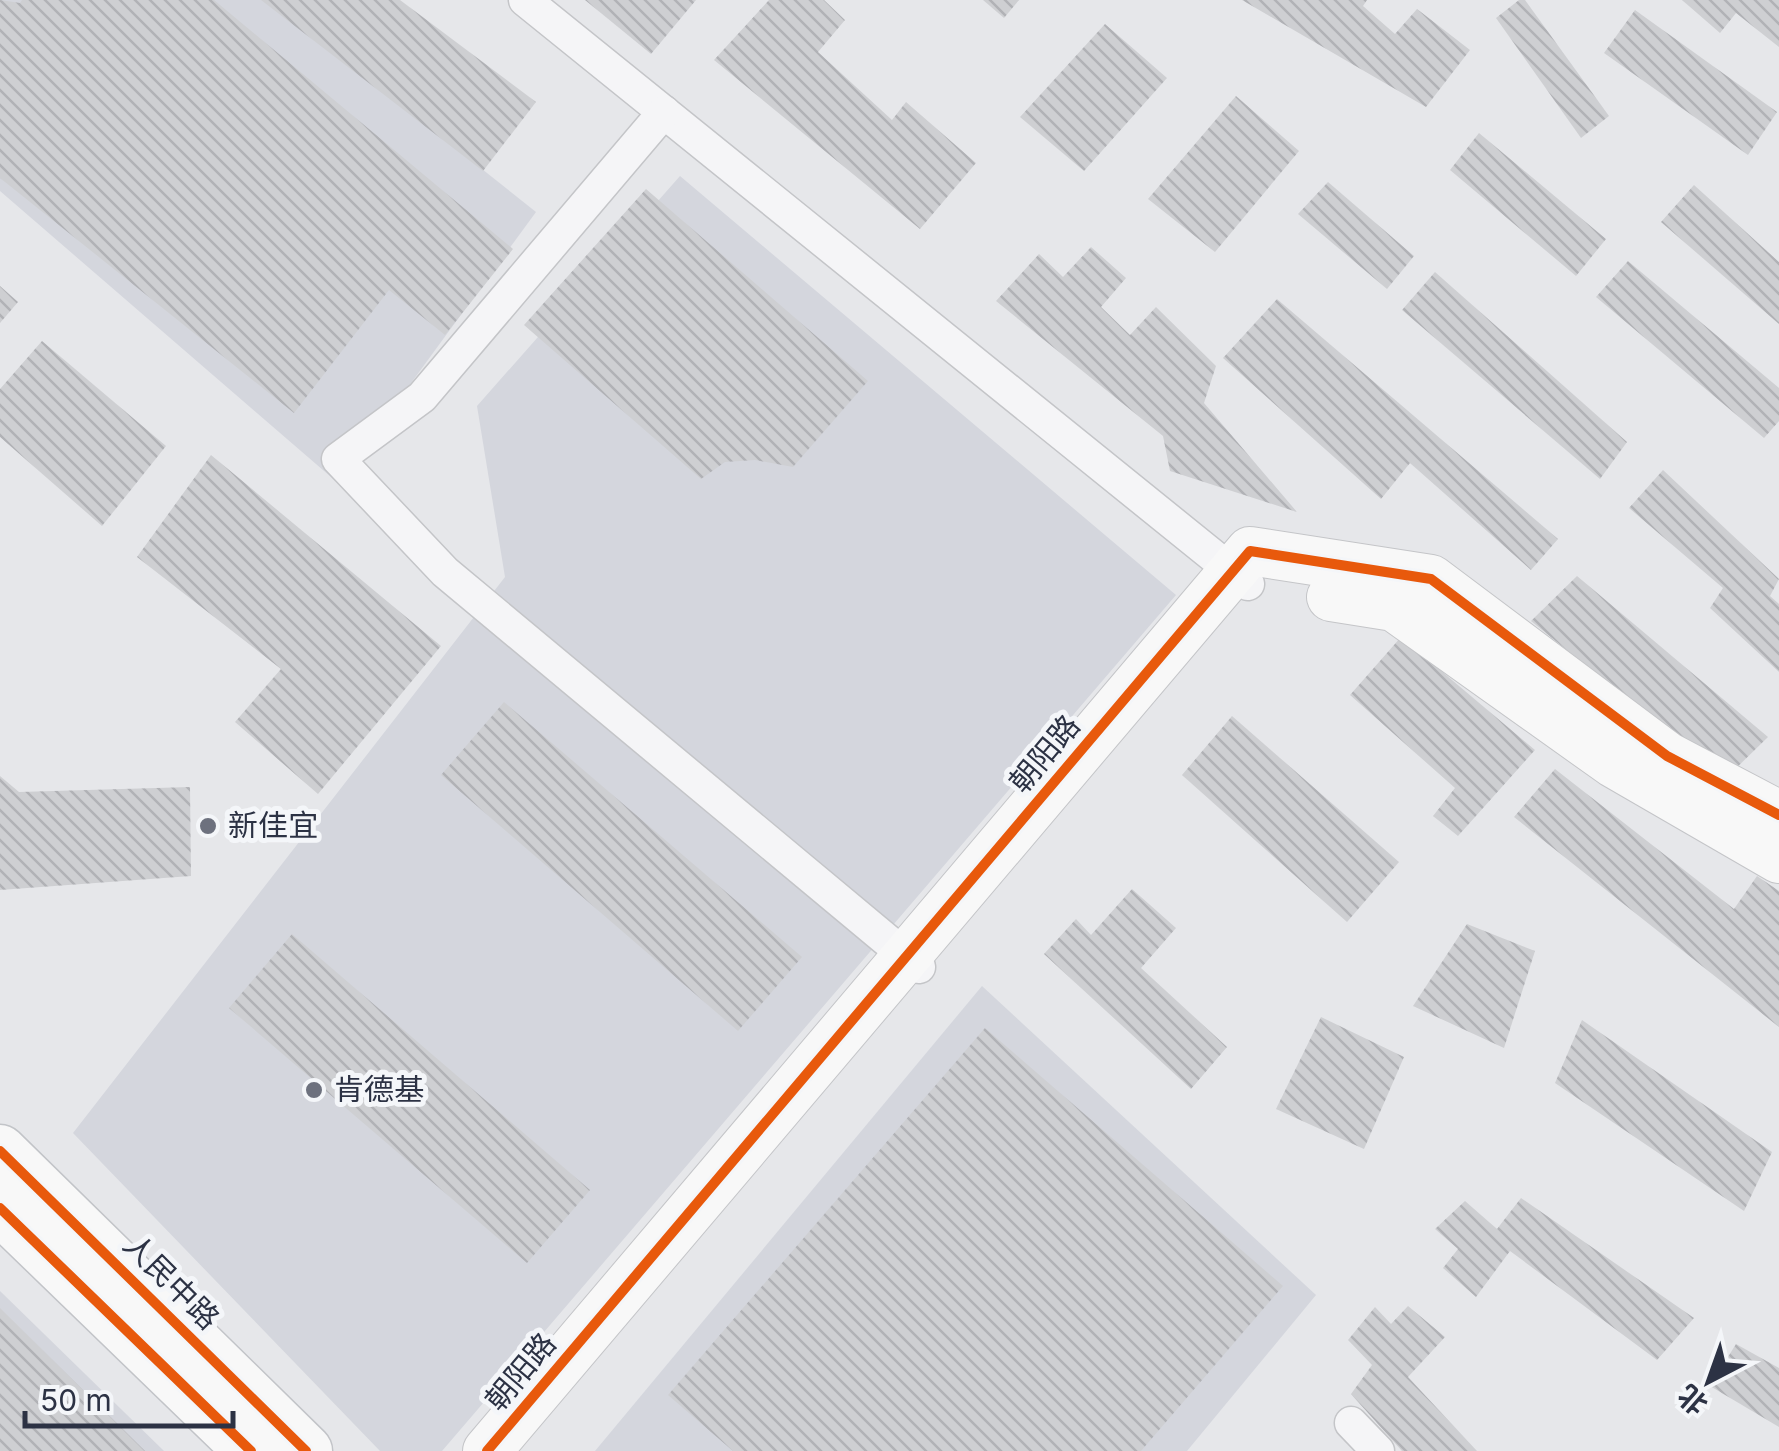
<svg xmlns="http://www.w3.org/2000/svg" width="1779" height="1451" font-family="Inter,'Noto Sans SC',sans-serif">
<defs>
<pattern id="building-back-hatch" width="6" height="6" patternUnits="userSpaceOnUse" patternTransform="scale(2.5)"><rect width="6" height="6" fill="#cecfd2"/><path d="M-1 5l2 2M0 0l6 6M5-1l2 2" fill="none" stroke="#b1b2b6"/></pattern>
</defs>
<rect width="100%" height="100%" fill="#e6e7ea"/>
<!-- built -->
<g fill="#d4d6dd">
<polygon points="0,0 269,0 536,212 338,483 0,191"/>
<polygon points="680,176 1176,595 442,1451 380,1451 73,1133 505,577 477,406"/>
<polygon points="982,986 1316,1295 1187,1451 595,1451"/>
<polygon points="0,1291 164,1451 0,1451"/>
</g>
<!-- building -->
<g fill="url(#building-back-hatch)">
<polygon points="0,0 20,3 22,0 214,0 513,249 445,335 389,290 294,413 0,178"/>
<polygon points="261,0 400,0 536,102 483,171"/>
<polygon points="585,0 696,0 651,54"/>
<polygon points="769,0 824,0 845,20 818,52 892,120 906,102 976,163 920,229 714,60"/>
<polygon points="983,0 1019,0 1004,18"/>
<polygon points="1242,0 1367,0 1363,6 1395,34 1417,9 1470,50 1426,107"/>
<polygon points="1519,0 1525,0 1609,116 1581,138 1496,18"/>
<polygon points="1682,0 1779,0 1779,47 1736,13 1720,33"/>
<polygon points="1635,10 1777,112 1748,155 1604,53"/>
<polygon points="1105,24 1167,78 1084,171 1020,117"/>
<polygon points="1236,96 1299,151 1215,252 1148,199"/>
<polygon points="1479,133 1606,239 1576,276 1450,170"/>
<polygon points="1328,182 1414,256 1387,289 1298,214"/>
<polygon points="1694,185 1779,262 1779,324 1661,222"/>
<polygon points="646,189 868,381 793,467 755,460 725,462 701,479 524,325"/>
<polygon points="1091,247 1126,278 1101,307 1130,335 1156,307 1216,366 1204,403 1297,512 1170,471 1163,436 996,301 1039,254 1063,277"/>
<polygon points="1628,261 1779,388 1779,421 1764,438 1596,297"/>
<polygon points="1435,272 1627,442 1600,479 1402,310"/>
<polygon points="0,286 18,302 0,323"/>
<polygon points="1277,299 1558,539 1531,570 1410,463 1381,499 1223,358"/>
<polygon points="42,341 166,446 102,526 0,437 0,389"/>
<polygon points="211,455 441,646 318,794 235,722 281,669 137,557"/>
<polygon points="1663,470 1779,579 1770,596 1779,604 1779,672 1710,608 1723,588 1629,508"/>
<polygon points="1577,576 1768,737 1725,779 1531,621"/>
<polygon points="1401,637 1535,750 1458,836 1433,816 1455,788 1350,695"/>
<polygon points="504,702 802,957 738,1031 441,775"/>
<polygon points="1232,716 1399,862 1347,922 1182,775"/>
<polygon points="1555,769 1734,909 1757,876 1779,891 1779,1027 1514,817"/>
<polygon points="0,776 19,792 190,787 191,876 0,890"/>
<polygon points="1132,889 1176,928 1141,968 1227,1047 1191,1089 1044,954 1076,919 1091,935"/>
<polygon points="1467,924 1535,951 1504,1048 1413,1006"/>
<polygon points="292,934 590,1190 527,1263 229,1008"/>
<polygon points="1321,1017 1404,1057 1364,1149 1276,1109"/>
<polygon points="1582,1020 1772,1152 1744,1211 1555,1083"/>
<polygon points="985,1028 1283,1286 1141,1451 733,1451 668,1395"/>
<polygon points="1521,1198 1694,1318 1657,1360 1510,1251 1476,1297 1443,1268 1458,1249 1435,1229 1465,1201 1497,1229"/>
<polygon points="1408,1306 1445,1337 1408,1377 1477,1451 1402,1451 1351,1394 1372,1365 1348,1340 1375,1307 1391,1324"/>
<polygon points="0,1308 145,1451 0,1451"/>
<polygon points="1736,1344 1779,1368 1779,1427 1710,1386"/>
</g>
<g fill="none" stroke-linecap="round" stroke-linejoin="round">
<defs>
<g id="street">
<polyline points="525,0 1248,584"/>
<polyline points="664,112 422,397 338,459 445,572 919,967"/>
<polyline points="1351,1423 1378,1451"/>
</g>
<g id="secondary">
<polyline points="1331,597 1394,607 1613,763 1779,859"/>
<polyline points="487,1451 1250,551 1431,579 1667,756 1779,815"/>
</g>
<g id="primary">
<polyline points="0,1151 306,1451"/>
<polyline points="0,1208 251,1451"/>
</g>
</defs>
<!-- street casing -->
<use href="#street" stroke="#c4c5c8" stroke-width="35"/>
<!-- secondary casing -->
<use href="#secondary" stroke="#c4c5c8" stroke-width="50"/>
<!-- primary casing -->
<use href="#primary" stroke="#c2c4c8" stroke-width="55"/>
<!-- street -->
<use href="#street" stroke="#f5f5f7" stroke-width="32"/>
<!-- secondary -->
<use href="#secondary" stroke="#f8f8f8" stroke-width="48"/>
<!-- primary -->
<use href="#primary" stroke="#f8f8f8" stroke-width="52"/>
<defs>
<g id="cycleway">
<polyline points="0,1151 306,1451"/>
<polyline points="0,1208 251,1451"/>
<polyline points="487,1451 1250,551 1431,579 1667,756 1779,815"/>
</g>
</defs>
<!-- cycleway casing -->
<use href="#cycleway" stroke="#f4f6f9" stroke-width="16"/>
<!-- cycleway -->
<use href="#cycleway" stroke="#e8590c" stroke-width="10"/>
</g>
<!-- markers -->
<g fill="#6d717e" stroke="#f4f6f9" stroke-width="4">
<circle cx="208" cy="826" r="10"/>
<circle cx="314" cy="1090" r="10"/>
</g>
<g text-anchor="middle" stroke-width="10" stroke-linejoin="round" paint-order="stroke">
<!-- street labels -->
<g font-size="30" fill="#2c3244" stroke="#f4f6f9">
<text transform="translate(1045 754) rotate(-50)" y="10">朝阳路</text>
<text transform="translate(171 1282) rotate(45)" y="10">人民中路</text>
<text transform="translate(521 1372) rotate(-50)" y="10">朝阳路</text>
</g>
<!-- poi labels -->
<g font-size="30" fill="#2c3244" stroke="#f4f6f9" text-anchor="start">
<text x="228" y="836">新佳宜</text>
<text x="334" y="1100">肯德基</text>
</g>
</g>
<!-- north arrow -->
<g transform="translate(1709 1381) rotate(221)" stroke="#f4f6f9" stroke-width="8" paint-order="stroke">
<path d="M0-8L18 38L0 25L-18 38Z" fill="#2c3244"/>
<text y="-15" font-size="28" font-weight="bold" text-anchor="middle" fill="#2c3244">北</text>
</g>
<!-- scale -->
<path d="M25 1411v15h208v-15" fill="none" stroke="#2c3244" stroke-width="5"/>
<text x="40" y="1411" font-size="30" fill="#2c3244" stroke="#f4f6f9" stroke-width="8" paint-order="stroke">50 m</text>
</svg>
